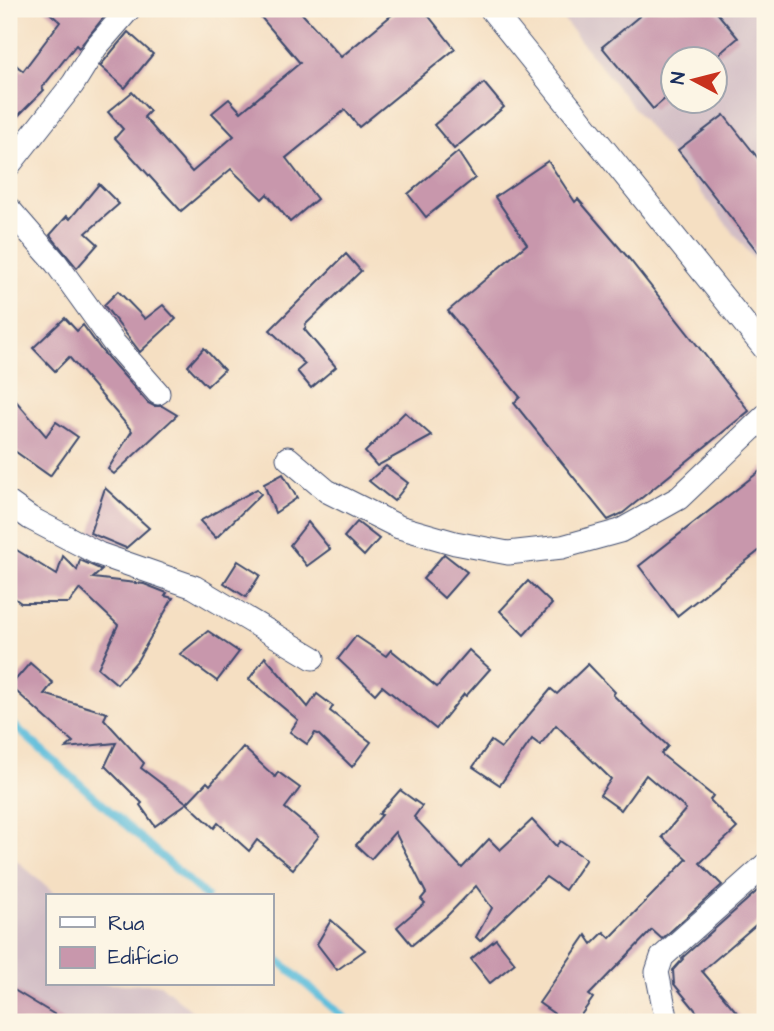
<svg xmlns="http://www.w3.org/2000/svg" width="774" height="1031" font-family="'Architects Daughter',sans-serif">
<rect width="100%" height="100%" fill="#fcf5e5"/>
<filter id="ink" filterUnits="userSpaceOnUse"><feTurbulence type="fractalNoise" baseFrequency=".0143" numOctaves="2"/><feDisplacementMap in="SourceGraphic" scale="14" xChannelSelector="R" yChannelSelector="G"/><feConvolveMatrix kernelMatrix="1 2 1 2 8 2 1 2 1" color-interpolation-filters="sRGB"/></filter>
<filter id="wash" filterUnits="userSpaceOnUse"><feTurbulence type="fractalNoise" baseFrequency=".00686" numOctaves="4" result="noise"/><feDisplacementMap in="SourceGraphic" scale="28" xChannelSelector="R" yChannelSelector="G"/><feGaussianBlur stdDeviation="1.57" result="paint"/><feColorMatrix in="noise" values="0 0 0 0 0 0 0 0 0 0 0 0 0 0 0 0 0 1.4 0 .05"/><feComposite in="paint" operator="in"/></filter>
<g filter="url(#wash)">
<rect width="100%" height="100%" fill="#f5dfc2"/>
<!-- industrial -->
<g fill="#d2bdc5" fill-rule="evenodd">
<path d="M555 9H765V273ZM672 60H714V102H672Z"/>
<polygon points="9,854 58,896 47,896 47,984 160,984 205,1022 9,1022"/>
</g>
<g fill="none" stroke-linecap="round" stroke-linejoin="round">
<!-- stream -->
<g stroke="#5dbddb" stroke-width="8">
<polyline points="9,721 206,896"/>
<polyline points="271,954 349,1022"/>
</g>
</g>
<g id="blocks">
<!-- building -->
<g fill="#c897ac">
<polygon points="45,9 101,9 107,13 79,48 76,45 42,88 44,90 9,125 9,59 23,71 60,22"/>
<polygon points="254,9 298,9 341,57 399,9 423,9 455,49 359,127 345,110 286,158 317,199 290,222 267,194 262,199 231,169 181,211 115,138 123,129 108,112 132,92 150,111 144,117 192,172 234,136 212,113 229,99 241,112 300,63"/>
<polygon points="648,9 714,9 738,38 712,60 673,60 673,92 653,109 602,47"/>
<polygon points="128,32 153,54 125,88 100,66"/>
<polygon points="484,83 504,107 454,149 434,125"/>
<polygon points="724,115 765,167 765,261 678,150"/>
<polygon points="458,152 475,178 426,217 408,194"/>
<polygon points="548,161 575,202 578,199 630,260 749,411 623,513 608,520 514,403 520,397 448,311 527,244 495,197"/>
<polygon points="99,184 119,204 86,233 98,244 77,268 50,235 67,216 70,219"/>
<polygon points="346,254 361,271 305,325 306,327 304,329 336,367 311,388 297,371 305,364 270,330"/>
<polygon points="118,291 145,319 163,305 176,319 140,352 104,305"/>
<polygon points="65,318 77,331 83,325 102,351 148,403 154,406 162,406 177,415 114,474 108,469 132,431 69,357 55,371 33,348"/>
<polygon points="204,348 224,370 207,386 188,366"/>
<polygon points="9,393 46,436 56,422 78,437 50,476 9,447"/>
<polygon points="405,412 432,436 377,466 365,452"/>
<polygon points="386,466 408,483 394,501 369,481"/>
<polygon points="765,467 765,546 677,616 639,566"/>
<polygon points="283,474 297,498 275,513 264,484"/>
<polygon points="105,488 149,528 126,548 90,533"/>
<polygon points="257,489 261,494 216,538 200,521"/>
<polygon points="308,522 330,549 307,566 290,545"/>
<polygon points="357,522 379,539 364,556 344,537"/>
<polygon points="15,549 57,575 63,556 77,570 80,560 102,570 93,578 144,584 167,593 165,596 173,598 137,661 117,684 98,668 118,625 80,589 69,603 21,603 9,594 9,561"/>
<polygon points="444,554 467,572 444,598 423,579"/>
<polygon points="238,561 260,575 246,597 224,583"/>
<polygon points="528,581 552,604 524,635 500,611"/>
<polygon points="208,631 239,652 217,681 180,654"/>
<polygon points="356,636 386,656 391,650 437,687 469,650 490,669 466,696 464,694 436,729 382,686 375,694 338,659"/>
<polygon points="265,657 308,707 317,694 333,706 330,711 371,742 352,767 318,734 315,733 307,744 290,732 298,720 249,679"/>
<polygon points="30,663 53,683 44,694 107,713 104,719 144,763 141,768 187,803 155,826 140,805 142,803 105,766 116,743 66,748 73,742 9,685 12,684"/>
<polygon points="588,664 615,692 613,695 668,746 661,754 713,796 710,800 737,828 700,863 722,885 662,939 652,930 589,995 593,998 576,1022 566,1022 539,1003 586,935 592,944 604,932 610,938 687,859 662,837 686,809 646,775 621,810 600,795 611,779 556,725 540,745 532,739 500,785 473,767 491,741 501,748 551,689 557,694"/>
<polygon points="243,747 275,777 278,772 300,788 285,808 319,836 293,869 257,840 249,851 218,823 214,828 187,803 207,782 210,785"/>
<polygon points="400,790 422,806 414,817 462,868 489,839 500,850 532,820 556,846 560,841 586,859 565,890 546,877 480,941 476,937 492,908 476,886 446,917 412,945 397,927 425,903 421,899 426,893 395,832 371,859 356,845 382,815 379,814"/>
<polygon points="765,884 765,917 702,971 745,1022 705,1022 674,984 673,970 683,959 682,958"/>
<polygon points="331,920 365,950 337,970 317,944"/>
<polygon points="496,939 515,963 490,983 471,959"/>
<polygon points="9,987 67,1022 9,1022"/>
</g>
</g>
</g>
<g filter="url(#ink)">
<use href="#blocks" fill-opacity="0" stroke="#3c496d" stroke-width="2"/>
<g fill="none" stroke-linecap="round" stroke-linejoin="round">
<defs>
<g id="minor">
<polyline points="491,9 765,349"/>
<polyline points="9,165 73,84 96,47 129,9"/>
<polyline points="9,209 56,263 113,342 158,393"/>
<polyline points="288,458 327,491 399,527 455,543 508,553 562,547 620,531 679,498 765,416"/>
<polyline points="9,503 30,518 99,554 194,587 313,658"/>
<polyline points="667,1022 657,972 662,957 765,865"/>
</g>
</defs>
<!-- minor casing -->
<use href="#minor" stroke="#3c496d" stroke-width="25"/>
<!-- minor -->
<use href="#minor" stroke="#fff" stroke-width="23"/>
</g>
</g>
<!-- margin -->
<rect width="774" height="1031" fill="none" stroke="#fcf5e5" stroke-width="35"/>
<!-- legend -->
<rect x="46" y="894" width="228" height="91" fill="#fcf5e5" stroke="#a2a6af" stroke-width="2"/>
<rect x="60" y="917" width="35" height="10" fill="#ffffff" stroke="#a2a6af" stroke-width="2"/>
<text x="108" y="930" font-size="21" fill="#1b2f5e">Rua</text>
<rect x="60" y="947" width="35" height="21" fill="#c897ac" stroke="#a2a6af" stroke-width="2"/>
<text x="108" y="964" font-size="21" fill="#1b2f5e">Edifício</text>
<!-- north arrow -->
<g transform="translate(694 80) rotate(277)"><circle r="33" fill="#fcf5e5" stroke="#a2a6af" stroke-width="2"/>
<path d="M0-5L12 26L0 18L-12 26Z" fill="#c8321e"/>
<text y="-10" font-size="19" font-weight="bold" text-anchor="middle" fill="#1b2f5e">N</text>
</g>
</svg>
